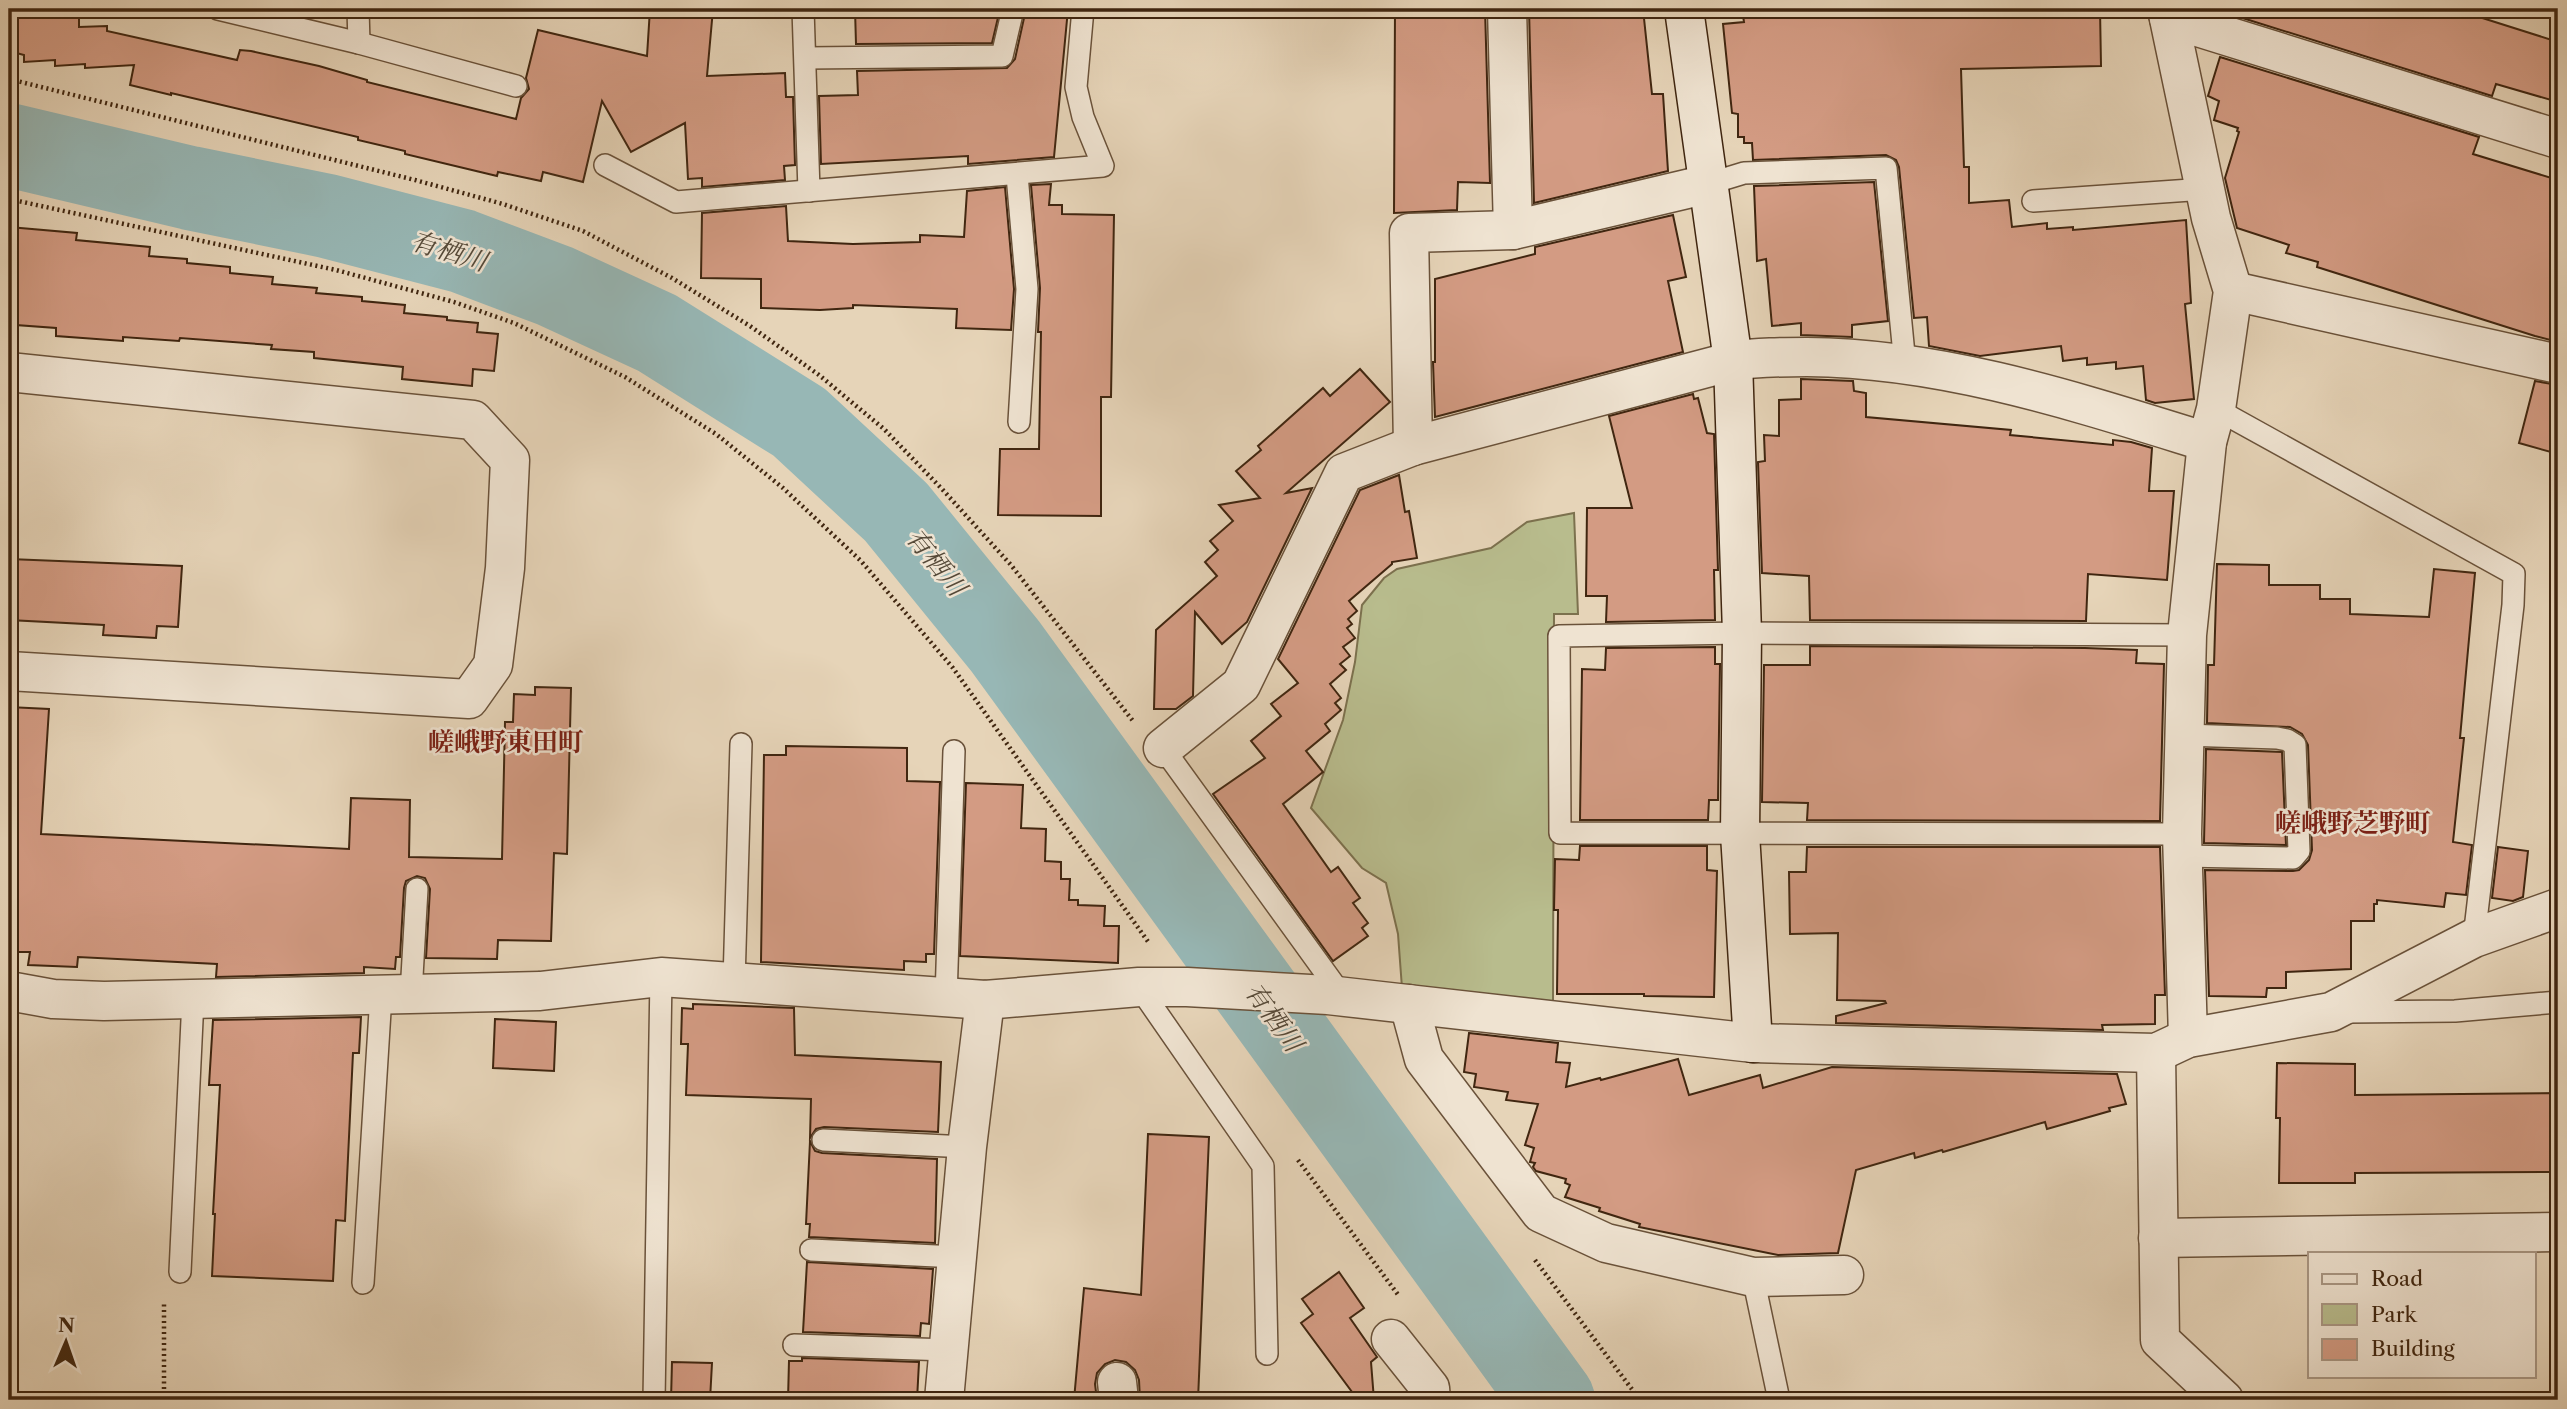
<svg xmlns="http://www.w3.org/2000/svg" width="2567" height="1409" font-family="'Libre Caslon Text','Noto Serif JP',serif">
<rect width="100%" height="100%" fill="#e6d4b8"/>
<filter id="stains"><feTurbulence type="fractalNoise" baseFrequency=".00286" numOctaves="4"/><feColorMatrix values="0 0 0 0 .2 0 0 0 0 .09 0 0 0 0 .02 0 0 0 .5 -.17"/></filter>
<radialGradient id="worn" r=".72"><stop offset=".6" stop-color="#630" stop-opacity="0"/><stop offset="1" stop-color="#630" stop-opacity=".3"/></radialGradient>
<!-- green -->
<polygon fill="#b8bc8d" stroke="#7c714e" stroke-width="2" points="1574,513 1578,614 1554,614 1553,1004 1402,988 1398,934 1386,883 1362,868 1311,808 1343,720 1355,662 1362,605 1384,578 1397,569 1491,548 1527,522"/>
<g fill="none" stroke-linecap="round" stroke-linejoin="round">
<!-- river -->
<polyline stroke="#97b7b5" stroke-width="84" points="9,145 190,188 327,216 462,251 555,286 657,333 799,422 896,512 1005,646 1553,1400"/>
</g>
<!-- building -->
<g fill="#d39b83" stroke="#402610" stroke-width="2">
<polygon points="650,9 713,9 707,76 785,73 786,97 793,97 795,165 784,166 785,180 702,187 702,178 688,179 685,123 631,152 602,101 583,182 543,172 541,181 498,172 497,176 405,154 405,151 358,140 358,137 171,93 171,95 130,85 134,65 85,68 85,64 55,66 55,60 24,62 24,55 9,51 9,18 79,14 79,27 107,26 107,31 237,60 240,50 251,51 319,66 367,80 367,82 516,119 521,98 529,89 526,78 538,30 647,56"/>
<polygon points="855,9 1000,9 992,43 856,44"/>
<polygon points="1026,9 1068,9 1054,157 968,164 968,156 821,164 819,96 858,95 857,71 1007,68 1015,59"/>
<polygon points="1395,9 1485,9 1490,183 1458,182 1457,210 1394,213"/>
<polygon points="1529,9 1643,9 1652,94 1663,94 1668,171 1534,203"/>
<polygon points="1742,9 2100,9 2101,66 1961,69 1964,167 1969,167 1969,203 2009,200 2012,227 2047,223 2047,229 2073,227 2073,230 2186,220 2191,303 2185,304 2194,399 2155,403 2146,400 2143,366 2116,369 2116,362 2087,365 2087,358 2063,361 2061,346 1980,356 1929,346 1927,317 1914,318 1899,167 1896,160 1886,155 1753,160 1752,143 1744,143 1744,137 1738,137 1738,114 1732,113 1723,24 1744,22"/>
<polygon points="2235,9 2454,9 2558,42 2558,102 2496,84 2492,96 2233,15"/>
<polygon points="2220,57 2479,137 2473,154 2558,180 2558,342 2535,336 2317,267 2318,262 2286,253 2289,245 2237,228 2225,178 2239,132 2237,131 2238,128 2214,120 2219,101 2208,96"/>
<polygon points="1874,182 1888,321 1852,325 1852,337 1801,335 1801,323 1772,326 1766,259 1757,261 1754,186"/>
<polygon points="1051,184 1049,205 1062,205 1062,214 1114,215 1111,397 1101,397 1101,516 998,515 1000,449 1039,449 1041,332 1038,332 1040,288 1031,185"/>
<polygon points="1005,187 1014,289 1011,330 956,328 957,309 853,305 853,308 820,310 761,308 761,279 701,278 702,213 786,206 788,241 853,244 920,242 920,235 964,237 967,191"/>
<polygon points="1673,215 1686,277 1668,281 1683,352 1435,417 1433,362 1435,362 1435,279 1535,254 1535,247"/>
<polygon points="9,227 77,233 76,240 150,247 149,256 187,259 187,263 230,267 230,273 273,277 272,284 317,288 316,293 362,297 362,301 405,305 404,313 447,317 447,320 478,323 477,332 498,334 494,371 473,369 472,386 402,379 403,367 314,358 314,352 271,349 272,345 180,338 179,341 123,337 123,341 56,336 56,328 16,325 17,316 9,316"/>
<polygon points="1360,369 1390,402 1286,493 1312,488 1247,622 1222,644 1195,612 1193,696 1176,709 1154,709 1156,630 1217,576 1205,562 1218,550 1210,541 1233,521 1219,505 1260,498 1236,471 1261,450 1258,446 1323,388 1330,396"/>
<polygon points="1801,379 1853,381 1854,391 1866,393 1866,417 2011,430 2010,435 2113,445 2113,440 2131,442 2152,448 2149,491 2174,491 2167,580 2088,574 2086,621 1810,620 1809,576 1762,573 1758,462 1765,461 1764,435 1779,436 1779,400 1801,399"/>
<polygon points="2535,381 2558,385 2558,454 2519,443"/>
<polygon points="1693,394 1694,399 1698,398 1707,433 1714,434 1718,570 1714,570 1715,620 1606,622 1607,596 1586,596 1587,508 1632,508 1609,416"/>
<polygon points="1399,475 1405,512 1409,511 1417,558 1392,562 1392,564 1349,601 1357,611 1348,619 1352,624 1347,628 1355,638 1343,647 1350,656 1340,664 1346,670 1330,684 1341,698 1335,703 1341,710 1325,724 1330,731 1306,751 1323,772 1283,804 1331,872 1338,867 1360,898 1353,903 1368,923 1362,928 1368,936 1333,961 1213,794 1265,758 1251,741 1281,716 1271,704 1298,683 1278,659 1360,490"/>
<polygon points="9,559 182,566 178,627 157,626 156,638 103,635 104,625 9,620"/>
<polygon points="2217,564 2269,565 2269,585 2320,585 2320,599 2350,599 2350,614 2429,617 2434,569 2475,573 2460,738 2464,738 2453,842 2472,845 2466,895 2446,893 2444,907 2377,900 2377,904 2374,904 2374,921 2351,921 2351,969 2286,972 2286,988 2267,988 2266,997 2209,996 2205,870 2293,871 2299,870 2309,860 2312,850 2308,745 2302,734 2290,727 2207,723 2208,665 2214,665"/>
<polygon points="1810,646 2085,648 2137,650 2136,663 2164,664 2160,821 1807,820 1808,803 1762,802 1764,665 1810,665"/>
<polygon points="1715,647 1715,664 1720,664 1718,800 1709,800 1708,820 1580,820 1582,669 1605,670 1606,648"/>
<polygon points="535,687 571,688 567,854 554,853 551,941 498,940 497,959 426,958 430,889 425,878 417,876 406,881 404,888 400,957 396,957 395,969 364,967 364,973 216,977 217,964 78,957 77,967 28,965 30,952 13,952 14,926 9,925 9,707 49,709 41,834 349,849 351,798 410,800 409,857 502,859 505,722 513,722 514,694 535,695"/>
<polygon points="786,746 907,748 907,781 940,782 934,954 926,954 926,962 904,961 904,970 761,962 764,755 786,755"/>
<polygon points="2206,749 2282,752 2286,845 2204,843"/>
<polygon points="966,783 1023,785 1021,828 1046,829 1045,861 1061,862 1061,879 1070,879 1069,900 1078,900 1078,905 1105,906 1104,926 1119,926 1118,963 960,956"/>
<polygon points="1580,846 1707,846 1707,870 1717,871 1714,997 1644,996 1644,994 1557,994 1558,910 1554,910 1555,859 1579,860"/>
<polygon points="1807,847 2160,847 2165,995 2155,995 2155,1024 2102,1025 2103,1030 1836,1023 1836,1016 1886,1003 1885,1001 1837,1000 1838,933 1790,934 1789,872 1806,872"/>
<polygon points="2498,847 2528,851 2523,897 2513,901 2492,898"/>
<polygon points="693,1004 794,1008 795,1055 941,1062 938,1132 824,1127 816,1129 810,1138 811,1099 686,1095 688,1044 681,1044 682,1008 693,1009"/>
<polygon points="361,1017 359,1053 353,1053 345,1221 336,1220 333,1281 212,1276 215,1214 213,1214 220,1085 209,1085 213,1020"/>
<polygon points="495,1019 556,1022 554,1071 493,1068"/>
<polygon points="1469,1033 1558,1043 1556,1062 1570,1063 1566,1087 1600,1078 1601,1080 1678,1059 1689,1095 1760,1075 1763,1088 1832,1067 2117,1074 2126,1104 2109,1108 2110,1111 2047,1129 2045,1122 1943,1152 1942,1150 1915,1158 1914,1153 1856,1170 1838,1253 1778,1255 1639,1227 1640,1224 1599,1211 1600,1208 1565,1197 1570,1185 1565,1183 1566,1179 1536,1171 1533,1167 1535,1163 1530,1162 1534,1148 1525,1145 1538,1104 1506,1100 1508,1092 1474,1087 1476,1074 1464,1072"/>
<polygon points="2277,1063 2355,1064 2355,1095 2558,1093 2558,1172 2355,1173 2355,1183 2279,1183 2280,1118 2276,1118"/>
<polygon points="1148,1134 1209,1137 1198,1400 1140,1400 1139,1380 1135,1370 1126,1362 1115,1360 1105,1364 1097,1373 1095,1384 1097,1400 1074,1400 1084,1288 1141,1295"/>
<polygon points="810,1141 815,1151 822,1153 937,1159 935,1243 809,1237 810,1224 806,1224"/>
<polygon points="807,1262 933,1269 929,1324 921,1323 920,1336 803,1332"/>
<polygon points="1339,1272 1364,1308 1350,1318 1377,1357 1371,1362 1374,1400 1358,1400 1301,1323 1313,1314 1302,1299"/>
<polygon points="802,1358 919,1362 917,1400 788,1400 789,1361 802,1361"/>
<polygon points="672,1362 712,1363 710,1400 671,1400"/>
</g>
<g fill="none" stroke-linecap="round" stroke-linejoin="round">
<defs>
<g id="lane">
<polyline points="218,9 359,43 516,86"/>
<polyline points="358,9 359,43"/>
<polyline points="803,9 809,191"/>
<polyline points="806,58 1002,56 1013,9"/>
<polyline points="605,165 676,202 1103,166 1083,117 1076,87 1083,9"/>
<polyline points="1017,175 1027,289 1019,422"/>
<polyline points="1708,184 1744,173 1886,168 1905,365"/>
<polyline points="2033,201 2205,189"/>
<polyline points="2216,409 2514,574 2513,605 2474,938"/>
<polyline points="1163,748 1343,997"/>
<polyline points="2182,834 1560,833 1559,636 1742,633 2187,635"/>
<polyline points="2183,856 2293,858 2299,851 2295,745 2287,740 2277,738 2184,735"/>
<polyline points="734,982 741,744"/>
<polyline points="1139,987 1263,1166 1267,1354"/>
<polyline points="411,994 417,889"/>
<polyline points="946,998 954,751"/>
<polyline points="2347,1012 2455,1011 2558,1002"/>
<polyline points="823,1140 967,1147"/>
<polyline points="811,1250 957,1257"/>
<polyline points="180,1272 193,999"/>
<polyline points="1753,1277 1779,1400"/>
<polyline points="363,1283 381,995"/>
<polyline points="794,1345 949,1350"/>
<polyline points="654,1400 661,977"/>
</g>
<g id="street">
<polyline points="1507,9 1513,230"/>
<polyline points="2167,9 2211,218 2233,291 2216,409 2207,442 2187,635 2182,834 2188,1038"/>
<polyline points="2169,18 2558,139"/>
<polyline points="2233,291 2558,364"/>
<polyline points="9,372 473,420 510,460 505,568 493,665 469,699 9,671"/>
<polyline points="1413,446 1409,233 1513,230 1708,184"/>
<path d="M1163 748 1241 685 1344 473 1413 446 1733 361C1758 357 1782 357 1807 357 1945 358 2077 402 2207 442"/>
<polyline points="9,991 53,999 104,1001 540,991 661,977 985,1000 1139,987 1187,987 1328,995 1753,1043 2156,1053 2188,1038 2331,1012 2474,938 2558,908"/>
<polyline points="1409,1004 1424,1059 1541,1213 1606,1243 1753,1277 1844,1275"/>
<polyline points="2156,1053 2160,1340 2224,1400"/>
<polyline points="2158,1238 2558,1232"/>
<polyline points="1391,1339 1430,1388 1431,1400"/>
<polyline points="1117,1382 1119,1400"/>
<polyline points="944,1400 967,1147 985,1000"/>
</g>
<polyline id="secondary" points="1684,9 1733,361 1742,633 1740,834 1753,1043"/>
</defs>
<!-- lane casing -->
<use href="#lane" stroke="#6a523a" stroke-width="24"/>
<!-- street casing -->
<use href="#street" stroke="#6a523a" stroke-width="41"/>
<!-- secondary casing -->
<use href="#secondary" stroke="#402610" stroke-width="41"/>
<!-- path -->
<g stroke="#402610" stroke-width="4.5" stroke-dasharray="2 3.5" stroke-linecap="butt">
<polyline points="9,79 415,180 503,204 583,231 672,278 750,326 819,375 884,429 942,489 1011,565 1133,721"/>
<polyline points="9,199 336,270 454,302 514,323 625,377 716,434 783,488 861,561 953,668 1149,943"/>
<polyline points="1298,1160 1399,1296"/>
<polyline points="1535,1260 1640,1400"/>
<polyline points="164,1400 164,1301"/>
</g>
<!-- lane -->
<use href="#lane" stroke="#efe3d1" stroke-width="21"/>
<!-- street -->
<use href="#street" stroke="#efe3d1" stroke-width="38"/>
<!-- secondary -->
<use href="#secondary" stroke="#efe3d1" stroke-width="38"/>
</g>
<g text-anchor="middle" stroke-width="5" stroke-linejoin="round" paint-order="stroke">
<!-- water labels -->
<g font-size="26" font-style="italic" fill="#564a39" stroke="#efe3d1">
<text transform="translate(449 251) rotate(17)" y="9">有栖川</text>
<text transform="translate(936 562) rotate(51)" y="9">有栖川</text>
<text transform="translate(1274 1017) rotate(54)" y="9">有栖川</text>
</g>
<!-- neighbourhood labels -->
<g font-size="26" font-weight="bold" fill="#7a1f14" stroke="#efe3d1">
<text x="506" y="751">嵯峨野東田町</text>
<text x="2353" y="832">嵯峨野芝野町</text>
</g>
</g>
<!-- margin -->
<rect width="2567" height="1409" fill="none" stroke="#e6d4b8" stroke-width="35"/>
<rect x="10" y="10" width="2546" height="1388" fill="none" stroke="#402610" stroke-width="3.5"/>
<rect x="18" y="18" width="2532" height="1374" fill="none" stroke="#402610" stroke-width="2"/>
<!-- legend -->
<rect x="2308" y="1252" width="228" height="126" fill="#efe3d1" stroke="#a99784" stroke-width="2"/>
<rect x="2322" y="1274" width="35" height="10" fill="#efe3d1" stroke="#a99784" stroke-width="2"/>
<text x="2371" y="1286" font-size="21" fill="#402610">Road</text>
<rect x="2322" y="1304" width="35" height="21" fill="#b8bc8d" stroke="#a99784" stroke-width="2"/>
<text x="2371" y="1322" font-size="21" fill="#402610">Park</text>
<rect x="2322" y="1339" width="35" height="21" fill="#d39b83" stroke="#a99784" stroke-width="2"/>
<text x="2371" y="1356" font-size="21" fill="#402610">Building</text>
<!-- north arrow -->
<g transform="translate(66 1342) rotate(2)" stroke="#efe3d1" stroke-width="5" paint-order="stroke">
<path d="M0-5L12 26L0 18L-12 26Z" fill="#402610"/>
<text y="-10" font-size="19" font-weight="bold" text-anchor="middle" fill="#402610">N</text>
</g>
<rect width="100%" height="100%" filter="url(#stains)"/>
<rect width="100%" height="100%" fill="url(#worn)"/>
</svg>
